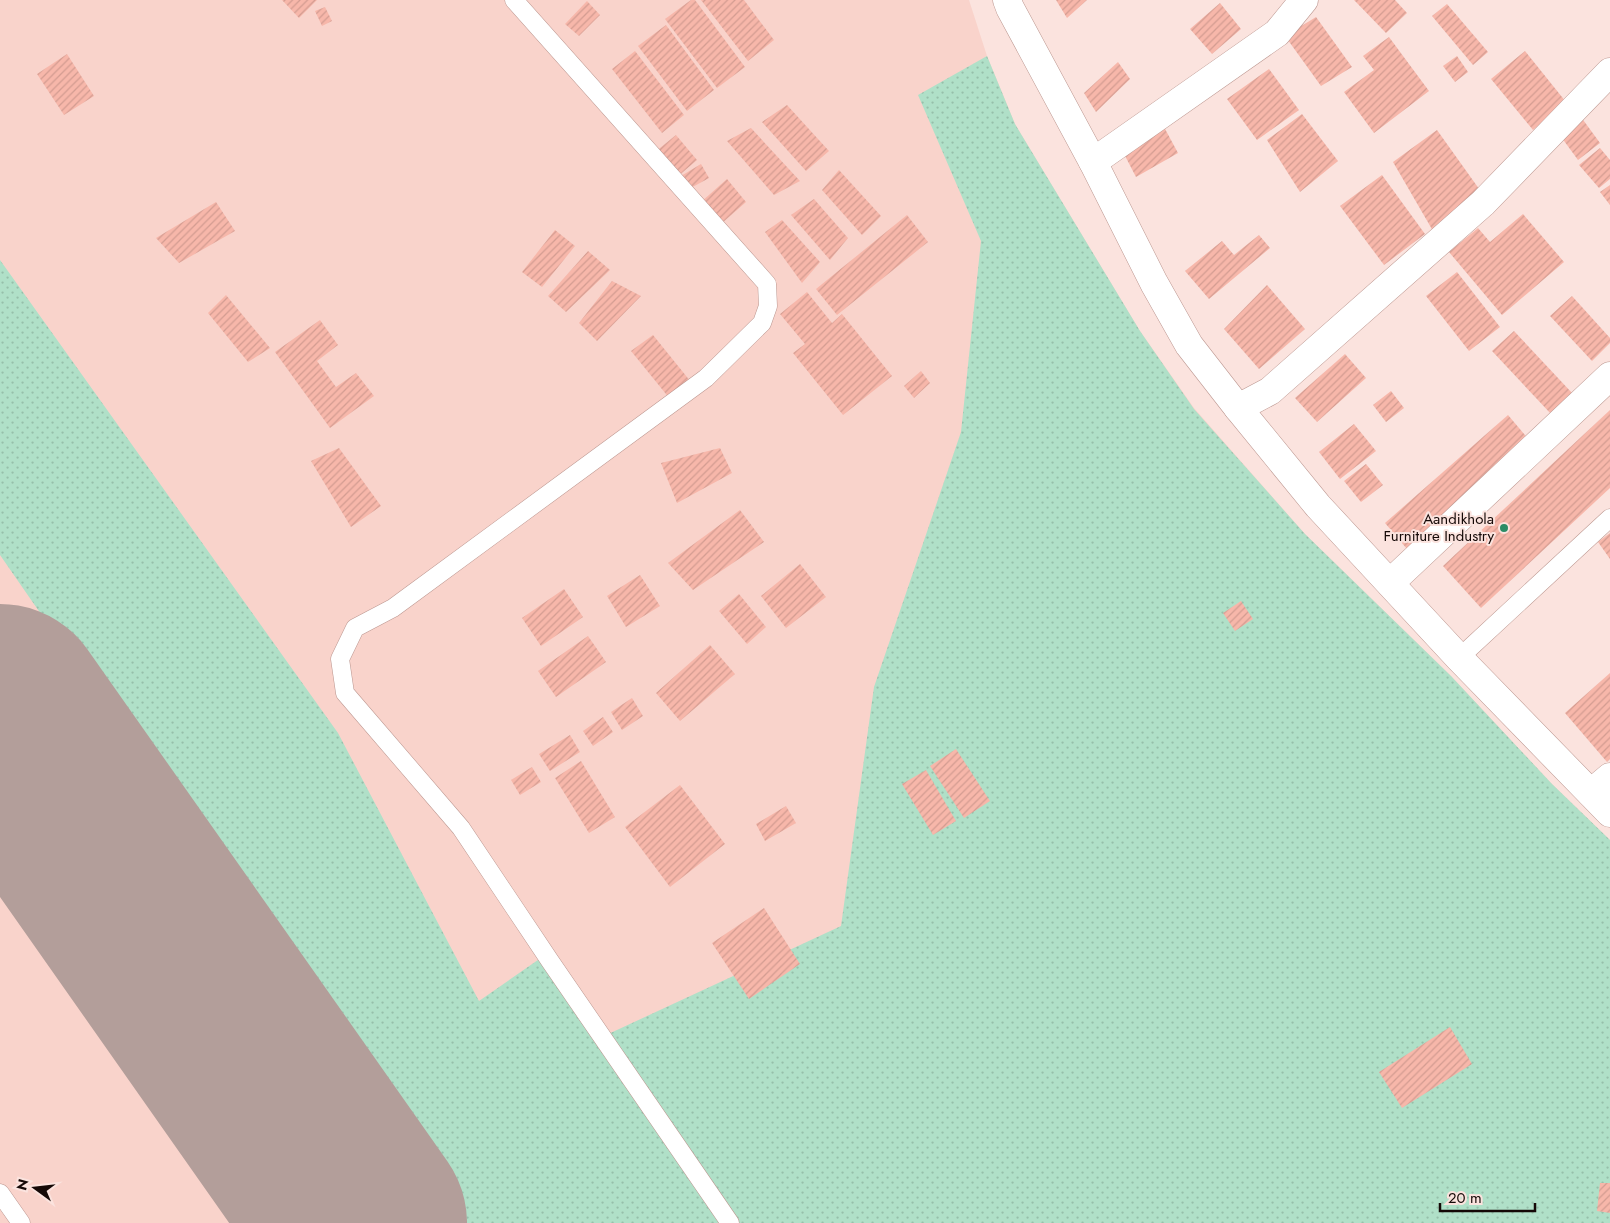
<svg xmlns="http://www.w3.org/2000/svg" width="1610" height="1223" font-family="Jost,sans-serif">
<defs>
<pattern id="grass-dots" width="8" height="8" patternUnits="userSpaceOnUse" patternTransform="scale(1.25)"><rect width="8" height="8" fill="#b0e0c8"/><path d="M2 2h.1M6 6h.1" fill="none" stroke="#96bfaa" stroke-width="1.8" stroke-linecap="round"/></pattern>
<pattern id="building-hatch" width="6" height="6" patternUnits="userSpaceOnUse" patternTransform="scale(1.25)"><rect width="6" height="6" fill="#f7b7aa"/><path d="M-1 1l2-2M0 6l6-6M5 7l2-2" fill="none" stroke="#d39c91"/></pattern>
</defs>
<rect width="100%" height="100%" fill="#fbe3de"/>
<!-- built -->
<polygon fill="#f9d3cb" points="0,0 969,0 987,56 1015,124 1140,331 1194,408 1305,534 1451,676 1552,784 1610,840 1610,1223 0,1223"/>
<!-- grass -->
<polygon fill="url(#grass-dots)" points="987,56 1015,124 1140,331 1194,409 1305,534 1451,676 1552,784 1610,840 1610,1223 463,1223 0,555 0,260 338,733 479,1001 548,953 604,1036 841,926 874,687 961,432 981,241 918,95"/>
<g fill="none" stroke-linecap="round" stroke-linejoin="round">
<!-- runway -->
<polyline stroke="#b39e9a" stroke-width="214" points="0,711 360,1223"/>
</g>
<!-- building -->
<g fill="url(#building-hatch)">
<polygon points="282,0 317,0 299,18"/>
<polygon points="691,0 695,0 745,67 717,88 665,19"/>
<polygon points="701,0 744,0 774,40 748,61"/>
<polygon points="1056,0 1087,0 1067,18"/>
<polygon points="1354,0 1395,0 1407,13 1386,33"/>
<polygon points="587,1 600,15 579,36 565,24"/>
<polygon points="1220,3 1241,29 1212,54 1190,29"/>
<polygon points="1447,4 1488,52 1473,65 1432,16"/>
<polygon points="325,7 332,21 322,26 315,11"/>
<polygon points="1316,17 1352,67 1321,86 1285,36"/>
<polygon points="666,25 714,90 687,111 638,46"/>
<polygon points="1389,37 1429,91 1374,133 1344,92 1374,70 1363,56"/>
<polygon points="635,51 684,115 662,133 612,69"/>
<polygon points="1525,51 1566,102 1533,130 1491,79"/>
<polygon points="67,54 94,96 64,115 37,74"/>
<polygon points="1457,56 1468,72 1455,82 1443,66"/>
<polygon points="1118,62 1130,79 1096,112 1084,93"/>
<polygon points="1269,69 1299,110 1257,140 1227,99"/>
<polygon points="787,105 829,151 806,171 762,122"/>
<polygon points="1302,114 1338,161 1300,192 1267,140"/>
<polygon points="1581,117 1600,143 1578,160 1559,134"/>
<polygon points="1164,127 1178,153 1136,177 1123,152"/>
<polygon points="751,128 800,181 774,195 727,141"/>
<polygon points="1437,130 1482,193 1433,231 1393,162"/>
<polygon points="676,135 697,160 676,178 655,152"/>
<polygon points="1600,148 1610,160 1610,179 1599,188 1579,165"/>
<polygon points="701,164 709,178 689,189 681,176"/>
<polygon points="839,170 881,216 862,235 822,190"/>
<polygon points="1382,175 1425,234 1384,265 1340,206"/>
<polygon points="727,179 746,202 721,224 701,202"/>
<polygon points="1610,185 1610,205 1600,192"/>
<polygon points="814,199 848,238 830,260 791,215"/>
<polygon points="216,202 235,231 179,263 156,238"/>
<polygon points="1523,214 1564,262 1502,315 1449,252 1478,228 1490,242"/>
<polygon points="907,215 928,242 837,315 816,289"/>
<polygon points="782,220 820,262 802,283 765,232"/>
<polygon points="555,230 575,246 542,287 522,272"/>
<polygon points="1259,235 1270,248 1209,299 1185,271 1222,241 1234,255"/>
<polygon points="588,251 610,270 566,312 548,296"/>
<polygon points="1457,272 1500,327 1469,351 1426,296"/>
<polygon points="612,281 641,296 597,341 579,323"/>
<polygon points="1267,285 1305,329 1259,369 1224,329"/>
<polygon points="807,292 832,323 842,314 892,376 843,415 793,353 805,344 780,314"/>
<polygon points="226,295 270,348 248,362 208,313"/>
<polygon points="1572,296 1610,338 1610,343 1592,361 1550,316"/>
<polygon points="320,320 338,345 317,361 336,387 356,373 374,396 330,428 275,352"/>
<polygon points="1514,331 1573,394 1551,414 1492,351"/>
<polygon points="653,335 691,382 670,399 631,351"/>
<polygon points="1345,354 1366,378 1317,422 1295,398"/>
<polygon points="921,371 930,383 914,398 904,386"/>
<polygon points="1391,391 1404,408 1386,422 1373,405"/>
<polygon points="1610,410 1610,488 1481,608 1443,566"/>
<polygon points="1508,415 1530,441 1407,549 1385,523"/>
<polygon points="1354,424 1376,451 1340,479 1319,452"/>
<polygon points="339,448 381,506 351,527 311,461"/>
<polygon points="720,448 732,473 677,503 661,463"/>
<polygon points="1366,464 1383,485 1361,502 1344,481"/>
<polygon points="740,510 764,542 693,590 668,563"/>
<polygon points="1610,533 1610,559 1598,542"/>
<polygon points="800,564 826,597 786,628 761,596"/>
<polygon points="640,575 660,606 626,627 607,596"/>
<polygon points="564,589 583,617 541,646 522,618"/>
<polygon points="739,594 766,627 747,644 719,611"/>
<polygon points="1241,601 1253,619 1235,631 1223,613"/>
<polygon points="588,636 606,662 556,697 538,671"/>
<polygon points="710,645 735,674 680,721 656,693"/>
<polygon points="1610,673 1610,759 1607,762 1565,713"/>
<polygon points="632,698 643,716 622,730 611,712"/>
<polygon points="603,717 613,732 593,746 583,731"/>
<polygon points="570,735 580,752 550,771 539,754"/>
<polygon points="956,749 990,801 964,818 930,766"/>
<polygon points="581,761 615,817 589,833 555,778"/>
<polygon points="532,767 541,782 520,795 511,780"/>
<polygon points="926,770 956,821 933,835 902,784"/>
<polygon points="680,785 725,844 670,887 625,827"/>
<polygon points="786,806 796,823 765,841 756,824"/>
<polygon points="764,908 800,964 749,999 712,943"/>
<polygon points="1450,1027 1472,1064 1402,1108 1379,1072"/>
<polygon points="1600,1183 1610,1183 1610,1213 1597,1211"/>
</g>
<g fill="none" stroke-linecap="round" stroke-linejoin="round">
<defs>
<g id="service">
<polyline points="514,0 767,284 768,306 762,323 706,378 393,608 355,628 340,659 345,693 461,828 550,961 730,1223"/>
<polyline points="1459,658 1610,518"/>
<polyline points="0,1193 21,1223"/>
</g>
<g id="minor">
<polyline points="1093,162 1277,33 1304,0"/>
<polyline points="1238,408 1270,391 1483,203 1610,72"/>
<polyline points="1390,583 1610,376"/>
<polyline points="1591,793 1610,777"/>
</g>
<polyline id="tertiary" points="1007,0 1010,8 1093,162 1154,283 1189,345 1238,408 1318,506 1459,658 1610,813"/>
</defs>
<!-- service casing -->
<use href="#service" stroke="#bc9790" stroke-width="19"/>
<!-- minor casing -->
<use href="#minor" stroke="#bc9790" stroke-width="29"/>
<!-- tertiary casing -->
<use href="#tertiary" stroke="#bc9790" stroke-width="29"/>
<!-- service -->
<use href="#service" stroke="#fff" stroke-width="18"/>
<!-- minor -->
<use href="#minor" stroke="#fff" stroke-width="28"/>
<!-- tertiary -->
<use href="#tertiary" stroke="#fff" stroke-width="28"/>
</g>
<!-- markers -->
<circle fill="#2a8c65" stroke="#fbe3de" stroke-width="2" cx="1504" cy="528" r="5"/>
<g text-anchor="middle" stroke-width="4" stroke-linejoin="round" paint-order="stroke">
<!-- poi labels -->
<g font-size="15" fill="#150907" stroke="#fbe3de" text-anchor="end">
<text x="1494" y="524">Aandikhola<tspan x="1494" dy="17">Furniture Industry</tspan></text>
</g>
</g>
<!-- north arrow -->
<g transform="translate(35 1188) rotate(285)" stroke="#fbe3de" stroke-width="4" paint-order="stroke">
<path d="M0-4L9 19L0 12L-9 19Z" fill="#150907"/>
<text y="-8" font-size="14" font-weight="bold" text-anchor="middle" fill="#150907">N</text>
</g>
<!-- scale -->
<path d="M1440 1203v8h95v-8" fill="none" stroke="#150907" stroke-width="2.5"/>
<text x="1448" y="1203" font-size="15" fill="#150907" stroke="#fbe3de" stroke-width="4" paint-order="stroke">20 m</text>
</svg>
